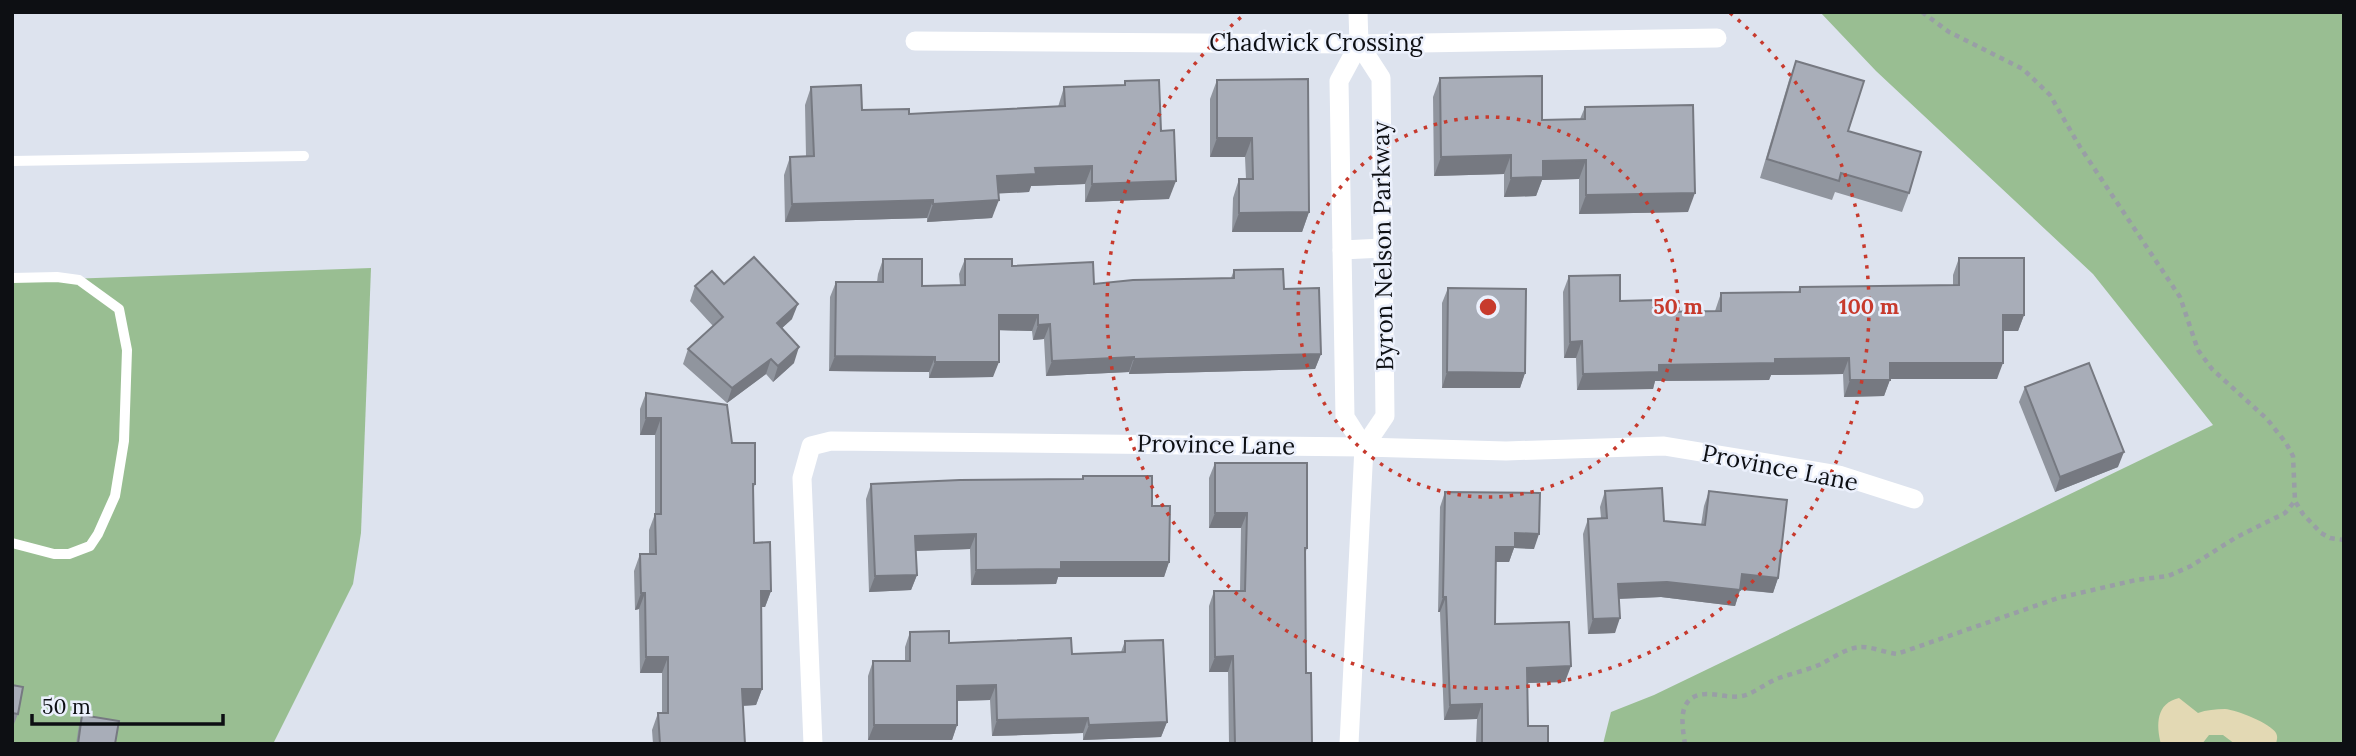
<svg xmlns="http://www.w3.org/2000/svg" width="2356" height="756" font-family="Lora,serif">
<rect width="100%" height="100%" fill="#dde3ee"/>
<!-- green -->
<g fill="#99be92">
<polygon points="1820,12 2344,12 2344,744 1603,744 1611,712 1654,695 2213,425 2093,274 1876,71"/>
<polygon points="371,268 361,533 353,584 273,744 12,744 12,281"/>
</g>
<!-- sand -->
<path fill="#e3d9b4" d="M2179 698 2198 713C2206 710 2216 709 2225 709 2237 710 2270 723 2276 733 2278 737 2277 739 2276 744H2235L2223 735H2209L2202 744H2161C2156 725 2156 703 2179 698Z"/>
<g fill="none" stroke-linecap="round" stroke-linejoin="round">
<!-- path -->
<g stroke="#999ea6" stroke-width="4.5" stroke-dasharray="5 5" stroke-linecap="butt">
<polyline points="1922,12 1949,32 2023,69 2050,95 2080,147 2180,297 2198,350 2212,369 2267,419 2286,443 2293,456 2295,501 2303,514 2321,533 2330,538 2344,540"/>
<path d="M1685 744C1683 730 1678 707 1692 698 1707 688 1729 701 1746 695 1757 691 1768 682 1779 678 1793 673 1808 670 1821 664 1833 658 1846 648 1860 647 1869 646 1887 653 1897 654L2058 598 2136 580 2168 576 2191 566 2235 538 2285 513 2295 501"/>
</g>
<!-- service -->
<g stroke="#fff" stroke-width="10">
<polyline points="12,161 304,156"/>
<polyline points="12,278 57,277 79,280 119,309 127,350 124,441 115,496 98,534 90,546 69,554 54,554 12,543"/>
</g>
<!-- minor -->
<g stroke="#fff" stroke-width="19">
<polyline points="915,41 1359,44 1717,38"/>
<polyline points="1359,44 1339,81 1345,417 1364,447"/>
<polyline points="1342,250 1383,248"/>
<polyline points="813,744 802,478 811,446 831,441 1364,447 1506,451 1664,446 1839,475 1914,499"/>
<polyline points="1349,744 1364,447 1385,416 1381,78 1359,44 1358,12"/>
</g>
</g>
<!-- wall -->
<g fill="#90959e">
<polygon points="1796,61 1848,131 1909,193 1902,212 1835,192 1832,200 1760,178 1789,80"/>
<polygon points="1440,78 1542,120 1580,119 1585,107 1688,212 1579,214 1579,179 1542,180 1536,196 1504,197 1504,174 1434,176 1433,97"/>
<polygon points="1217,80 1309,212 1302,232 1232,232 1233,198 1239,179 1246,179 1245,157 1210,157 1210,99"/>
<polygon points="1125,81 1161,131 1169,199 1085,202 1085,184 1031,186 1029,192 998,193 992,218 927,222 927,218 785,222 784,175 790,157 806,156 805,105 811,87 862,110 909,114 1058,107 1064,87 1124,85"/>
<polygon points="1959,258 2024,315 2018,331 2003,331 1997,379 1890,379 1884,396 1844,397 1843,374 1771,375 1769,380 1655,381 1653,389 1577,390 1576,358 1564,358 1563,292 1569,276 1620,301 1658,312 1715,311 1721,293 1798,292 1800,287 1953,285 1953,275"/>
<polygon points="883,259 922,286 960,285 959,274 965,259 1012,266 1094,284 1231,278 1234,270 1284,289 1321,354 1315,369 1129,374 1129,372 1046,376 1044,339 1033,340 1032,331 999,330 993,377 929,378 929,372 829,371 830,297 836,282 877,282 878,274"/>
<polygon points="724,284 792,319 782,328 794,363 773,382 766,374 727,403 683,364 688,349 713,326 690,301 695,286"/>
<polygon points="1448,288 1525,373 1520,388 1442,388 1442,303"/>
<polygon points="2025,387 2118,467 2055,492 2019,402"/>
<polygon points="646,393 732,443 755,484 753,490 754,543 771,591 765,607 761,607 762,689 756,705 743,706 745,744 653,744 652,730 658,713 662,713 662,673 640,673 639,609 635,610 634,571 640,554 649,554 649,530 655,514 655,435 640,435 640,409"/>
<polygon points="1215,463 1307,548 1305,554 1306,673 1312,744 1229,744 1228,672 1209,672 1209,606 1214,591 1240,591 1241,528 1209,528 1209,478"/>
<polygon points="1083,476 1152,506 1169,562 1164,577 1058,577 1056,584 971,585 970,549 916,551 917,575 911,590 869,592 866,499 871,484 1082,479"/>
<polygon points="1605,491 1664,521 1701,525 1704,506 1709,491 1778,578 1773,593 1740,590 1735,606 1661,597 1619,599 1615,633 1588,634 1583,534 1588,519 1601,518 1600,507"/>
<polygon points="1445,492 1534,549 1514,548 1509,562 1496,562 1495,624 1565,682 1527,683 1528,726 1548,744 1476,743 1477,719 1444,720 1440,612 1438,612 1440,507"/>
<polygon points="910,632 949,643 1072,654 1121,652 1125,641 1167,722 1161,737 1083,740 1083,733 992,736 990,700 957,701 957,725 952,740 868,740 868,676 873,661 905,661 905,647"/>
<polygon points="12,685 18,714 14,724 12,724"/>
<polygon points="82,715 115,744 76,744 79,725"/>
</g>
<!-- shaded-wall -->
<g fill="#767981">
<polygon points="1217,138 1252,138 1245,157 1210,157"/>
<polygon points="1511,155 1504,174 1434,176 1441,157"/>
<polygon points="1586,160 1579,179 1542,180 1536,196 1504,197 1511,178 1543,161"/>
<polygon points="1092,166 1085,184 1031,186 1029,192 991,194 997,176 1035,168"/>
<polygon points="1176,181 1169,199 1085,202 1092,184"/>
<polygon points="1695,193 1688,212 1579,214 1586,195"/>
<polygon points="933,200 927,218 785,222 792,204"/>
<polygon points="999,200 992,218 927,222 933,204"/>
<polygon points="1309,212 1302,232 1232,232 1239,213"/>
<polygon points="798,304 792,319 771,338 777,323"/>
<polygon points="999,315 1038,315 1032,331 993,330"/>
<polygon points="2003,315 2024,315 2018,331 1997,331"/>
<polygon points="1050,324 1044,339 1033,340 1038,325"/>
<polygon points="1582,341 1576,358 1564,358 1570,342"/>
<polygon points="799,347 794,363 773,382 778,366"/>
<polygon points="1321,354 1315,369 1129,374 1134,359"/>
<polygon points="835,356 935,357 929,372 829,371"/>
<polygon points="1134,357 1129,372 1046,376 1052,361"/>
<polygon points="1849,358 1843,374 1771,375 1769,380 1655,381 1653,389 1577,390 1583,374 1659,365 1775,359"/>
<polygon points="771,359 766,374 727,403 732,388"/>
<polygon points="935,362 999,362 993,377 929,378"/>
<polygon points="1890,363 2003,363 1997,379 1884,379"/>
<polygon points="1447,372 1525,373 1520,388 1442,388"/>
<polygon points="1850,380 1890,380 1884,396 1844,397"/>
<polygon points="646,418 661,418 655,435 640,435"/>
<polygon points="2124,452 2118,467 2055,492 2060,477"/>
<polygon points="1215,513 1247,513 1241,528 1209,528"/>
<polygon points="1515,533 1539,534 1534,549 1514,548 1509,562 1491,562 1496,547"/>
<polygon points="976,534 970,549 910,551 915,536"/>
<polygon points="1061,562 1169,562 1164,577 1058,577 1056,584 971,585 976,570"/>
<polygon points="1742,574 1778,578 1773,593 1736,589"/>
<polygon points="917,575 911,590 869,592 875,576"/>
<polygon points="1667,582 1740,590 1735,606 1661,597 1613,599 1618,584"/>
<polygon points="761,591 771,591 765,607 755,607"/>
<polygon points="641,593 645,593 639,609 635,610"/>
<polygon points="1443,597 1446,597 1440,612 1438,612"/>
<polygon points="1620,618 1615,633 1588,634 1593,619"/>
<polygon points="1233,656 1228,672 1209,672 1215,657"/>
<polygon points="646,657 668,657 662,673 640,673"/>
<polygon points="1571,666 1565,682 1521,683 1527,668"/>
<polygon points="996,685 990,700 951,701 957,686"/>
<polygon points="742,689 762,689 756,705 736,706"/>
<polygon points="1482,704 1477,719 1444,720 1450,705"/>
<polygon points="1088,718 1083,733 992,736 997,720"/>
<polygon points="1167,722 1161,737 1083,740 1089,725"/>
<polygon points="874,725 957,725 952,740 868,740"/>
</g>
<!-- building -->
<g fill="#a8adb8" stroke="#767981" stroke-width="2">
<polygon points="1796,61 1864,81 1848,131 1921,152 1909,193 1841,173 1839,181 1767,159"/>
<polygon points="1542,76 1542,120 1585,119 1585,107 1693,105 1695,193 1586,195 1586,160 1543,161 1543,177 1511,178 1511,155 1441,157 1440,78"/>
<polygon points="1308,79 1309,212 1239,213 1239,179 1253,179 1252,138 1217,138 1217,80"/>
<polygon points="1159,80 1161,131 1174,130 1176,181 1092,184 1092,166 1035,168 1036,174 997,176 999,200 933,204 933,200 792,204 790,157 814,156 811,87 861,85 862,110 909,109 909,114 1065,106 1064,87 1125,85 1125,81"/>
<polygon points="754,257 798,304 777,323 799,347 778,366 771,359 732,388 688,349 723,317 695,286 712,271 724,284"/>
<polygon points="1959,258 2024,258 2024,315 2003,315 2003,363 1890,363 1890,380 1850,380 1849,358 1775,359 1775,363 1659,365 1659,372 1583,374 1582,341 1570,342 1569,276 1620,275 1620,301 1657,300 1658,312 1721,311 1721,293 1800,292 1800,287 1959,285"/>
<polygon points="883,259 922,259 922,286 965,285 965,259 1012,259 1012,266 1093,262 1094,284 1133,280 1234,278 1234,270 1283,269 1284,289 1319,288 1321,354 1134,359 1134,357 1052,361 1050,324 1038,325 1038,315 999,315 999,362 935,362 935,357 835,356 836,282 883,282"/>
<polygon points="1448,288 1526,289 1525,373 1447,372"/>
<polygon points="2089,363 2124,452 2060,477 2025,387"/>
<polygon points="646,393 727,405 732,443 755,443 755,484 753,484 754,543 770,542 771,591 761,591 762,689 742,689 745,744 660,744 658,713 668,713 668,657 646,657 645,593 641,593 640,554 656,554 655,514 661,514 661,418 646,418"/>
<polygon points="1215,463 1307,463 1307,548 1305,548 1306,673 1311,673 1312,744 1235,744 1233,656 1215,657 1214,591 1245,591 1247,513 1215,513"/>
<polygon points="1083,476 1152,476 1152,506 1170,506 1169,562 1061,562 1061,569 976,570 976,534 915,536 917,575 875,576 871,484 960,480 1083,479"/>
<polygon points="1662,488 1664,521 1705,525 1709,491 1787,500 1778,578 1742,574 1740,590 1667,582 1618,584 1620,618 1593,619 1588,519 1607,518 1605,491"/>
<polygon points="1445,492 1540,493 1539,534 1515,533 1515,547 1496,547 1495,624 1569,622 1571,666 1527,668 1528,726 1548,726 1548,744 1455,744 1482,743 1482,704 1450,705 1446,597 1443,597"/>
<polygon points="949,631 949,643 1071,638 1072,654 1125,652 1125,641 1163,640 1167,722 1089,725 1088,718 997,720 996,685 957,686 957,725 874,725 873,661 910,661 910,632"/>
<polygon points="12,685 23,687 18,714 12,713"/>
<polygon points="82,715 119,721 115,744 78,744"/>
</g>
<!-- distance rings -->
<g fill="none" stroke="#c73a2d" stroke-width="3.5" stroke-dasharray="3.5 7">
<circle cx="1488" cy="307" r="190"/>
<path d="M1730 13A381 381 0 1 1 1246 13"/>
</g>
<g text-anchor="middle" stroke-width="5" stroke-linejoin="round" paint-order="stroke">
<!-- street labels -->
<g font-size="24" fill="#0d0f13" stroke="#ebf0fc">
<text x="1316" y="51">Chadwick Crossing</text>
<text transform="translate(1383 246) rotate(-91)" y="8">Byron Nelson Parkway</text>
<text transform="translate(1216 445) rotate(1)" y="8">Province Lane</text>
<text transform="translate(1780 468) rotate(11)" y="8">Province Lane</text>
</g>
</g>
<circle cx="1488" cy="307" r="10" fill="#c73a2d" stroke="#ebf0fc" stroke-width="3.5"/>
<g font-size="21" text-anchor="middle" font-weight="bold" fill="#c73a2d" stroke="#ebf0fc" stroke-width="5" stroke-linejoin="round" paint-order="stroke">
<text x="1678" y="314">50 m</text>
<text x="1869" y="314">100 m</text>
</g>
<!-- border -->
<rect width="2356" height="756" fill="none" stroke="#0d0f13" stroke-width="28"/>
<!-- scale -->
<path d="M32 714v10h191v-10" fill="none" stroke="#0d0f13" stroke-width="3.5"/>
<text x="42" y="714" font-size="21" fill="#0d0f13" stroke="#ebf0fc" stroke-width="5" paint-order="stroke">50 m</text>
</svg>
